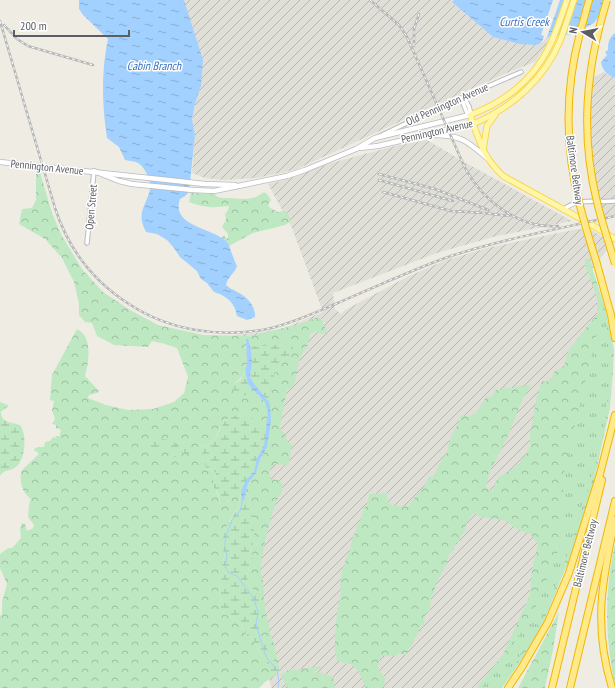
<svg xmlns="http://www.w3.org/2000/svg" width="615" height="688" font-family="'PT Sans Narrow',sans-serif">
<defs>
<pattern id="industrial-furrows" width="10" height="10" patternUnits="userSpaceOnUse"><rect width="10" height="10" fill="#dfded7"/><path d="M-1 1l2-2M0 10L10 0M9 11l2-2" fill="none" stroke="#b8b7b2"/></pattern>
<pattern id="forest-crowns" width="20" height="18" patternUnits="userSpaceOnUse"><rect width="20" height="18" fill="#bee8c1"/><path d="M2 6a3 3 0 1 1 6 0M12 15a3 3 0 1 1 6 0" fill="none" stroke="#9dbfa0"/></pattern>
<pattern id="wetland-marsh" width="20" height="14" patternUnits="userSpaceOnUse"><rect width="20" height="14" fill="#bee8c1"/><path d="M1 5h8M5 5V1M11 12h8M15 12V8" fill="none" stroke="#9dbfa0"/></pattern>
<pattern id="park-tufts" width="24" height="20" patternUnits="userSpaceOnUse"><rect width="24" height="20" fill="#bee8c1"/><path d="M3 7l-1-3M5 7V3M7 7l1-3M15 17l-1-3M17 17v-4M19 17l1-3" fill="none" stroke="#9dbfa0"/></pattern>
<pattern id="water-ripples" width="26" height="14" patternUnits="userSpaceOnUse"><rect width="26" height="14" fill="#a2d0ff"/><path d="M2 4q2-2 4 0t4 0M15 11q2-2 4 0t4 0" fill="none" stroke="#87acd2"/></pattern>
</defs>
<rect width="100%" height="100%" fill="#efede3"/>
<!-- industrial -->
<g fill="url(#industrial-furrows)">
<polygon points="184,0 454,0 452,2 493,37 519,44 539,44 542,41 550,36 544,49 535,62 509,72 462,93 295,170 256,178 225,180 205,178 192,173 195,135 192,119 195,104 201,86"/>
<polygon points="604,72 608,75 615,78 615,216 604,218 588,156 589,79"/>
<polygon points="427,140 466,163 572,221 493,237 437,253 333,293 335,309 341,314 345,310 407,277 446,260 487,248 578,229 591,230 613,243 591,270 597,291 597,331 560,546 505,659 481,688 271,688 240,516 247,378 241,341 235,335 263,332 284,328 323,312 292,228 268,184 285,180 331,163 399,145"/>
</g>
<!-- forest -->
<g fill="url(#forest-crowns)">
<path d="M36 172H40L52 213 62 236 82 269 103 292 130 310 158 325 204 335 250 336 297 325 319 317 323 321V326L327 329 326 334 314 332 310 334 307 348 305 349 300 357 294 386 287 390 280 427 281 430 286 434C285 439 288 442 292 445L290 455 291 456 288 465 276 464C269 467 269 472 271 479L278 480 283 484 281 494C274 499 262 553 261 565 260 570 261 575 262 580H263L265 611 270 627 269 630 274 644 279 667 274 662 266 646 260 630 259 600 257 594 248 584 247 576 252 556 254 532 253 515 246 503V488L248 482 256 473 260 459 267 447 270 405 268 401H270L272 392 270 386 271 381 281 362 289 357 288 344C281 345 262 345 257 348L250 345 249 341 245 342C246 358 251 372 235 383L255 395 256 393 265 402 268 408 266 438 244 414C231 415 224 419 219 430 217 434 216 439 213 441 210 443 207 445 204 446L202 453 206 468 216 473V475L213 482 221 504 228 502 234 495 241 492 238 508 229 521 225 554 222 564 224 573 219 587 221 605V609L223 613 241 623 246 634 254 640 258 651 265 658 273 677 265 682 259 688H0V616L2 614V602L7 584 0 568V554L8 548H12L21 538 20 528 22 523 25 524 27 531 33 528 34 525 28 517C29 511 28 505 31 499 21 492 20 482 21 471L39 454 36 451H34V449L38 447H44L45 442 50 441 53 437 55 438 56 436H60V433L61 430 58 428 56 429V425L52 424 55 419 52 410 54 401 50 400 52 375 77 329C93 337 89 361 85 376L99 391 97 393 89 395 88 398 106 405 128 410 153 409 174 402 184 393 188 377 177 348 165 344 152 341 148 347 114 345 97 336 92 323 85 322 79 315V304L74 282 62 258 45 239 19 224 22 209 32 208 36 200Z"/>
<path d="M264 192 267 194 271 200 268 205 270 208 278 212 284 211 287 212 291 221 285 225 253 233 229 246 228 243 221 238 224 235 226 239 228 238V234L222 227 226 220 225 214 228 210 229 206C213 208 205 208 189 202L191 193 215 194 216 196C220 198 223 198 228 198 241 199 253 201 264 192Z"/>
<path d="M589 258 605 308 614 350 613 371 610 408 591 494 569 560 544 621 524 656 502 688H476L503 655 526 604 530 594 532 571 538 543 535 541 531 534C526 534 515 528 511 525 509 524 508 522 506 521 498 518 489 519 480 517L479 516 476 514H472L467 522 464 533 461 535 459 542 456 543 454 550 449 554 447 564 436 582 434 594 431 596 430 611 425 614 424 625H422L406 655 398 653 397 655C383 660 380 648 378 669L385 678 384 688H366L358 670 351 664H346L337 660 335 653V637L337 612 341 593 340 584 342 570 350 549 353 536 356 532 357 525 359 524 364 508 366 506 370 494 387 493C386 508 397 507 409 506 415 495 425 489 429 476L432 477 435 475C436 467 442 460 446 454 449 449 448 443 450 439 453 431 459 425 460 417L463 415 469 417 477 412 486 397H491L496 390H501L503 387 513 388 520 385 524 387 527 385H531L528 391 522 400 507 438 490 471 486 487 489 490 493 491 495 483 499 477 516 467 527 453 530 446V435L537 396 542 381 546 382 551 379 555 371 564 367 568 351 600 310 599 302 585 265V260Z"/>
<path d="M615 544V686C605 638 604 592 615 544Z"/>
<polygon points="559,612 553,650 545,688 518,688"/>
<polygon points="321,666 320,669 312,672 322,673 333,677 335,688 286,688 285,682 281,675 290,669 295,670"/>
</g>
<!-- wetland -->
<g fill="url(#wetland-marsh)">
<path d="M288 344 293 346 294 353 281 362 271 381 272 396 270 401H268C263 395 253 387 251 378 249 371 252 355 250 345L257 347C262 345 281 345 288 344Z"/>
<path d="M245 371 248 384 256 393C250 398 238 395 232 390V386L241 379Z"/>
<path d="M0 402 8 405V407L1 411C0 423 12 422 20 425 27 433 26 460 16 467 10 472 5 468 0 476Z"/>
<path d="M244 414C256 416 257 430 266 438 264 446 260 451 257 459 256 463 256 470 253 474 245 484 241 485 242 500H244L246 488V503L253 515 254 532 252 556 247 576 248 584 257 594 259 600 260 630 266 646 274 662 279 667V672L273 677 265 658 258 651 254 640 246 634 241 623 223 613 221 609V605L219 587 223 573 222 564 225 554 221 547 226 527 238 508 241 493C233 493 230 502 223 505L221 504 217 491 212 485 216 475V473L206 468C205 464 201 453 202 450 203 445 210 444 214 440 217 437 218 433 220 429 225 418 232 415 244 414Z"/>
<path d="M158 438 174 441 177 446 191 445 195 449 194 453 191 455 183 452 175 457C165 454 166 440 155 451L151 450 149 447 150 443Z"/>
</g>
<!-- park -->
<polygon fill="url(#park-tufts)" points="597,291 603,308 607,327 611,367 604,432 587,493 565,561 550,601 512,671 500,688 481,688 505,659 539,600 560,546 564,473 597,331"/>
<!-- water -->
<g fill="url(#water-ripples)">
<path d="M79 0H184L203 60 201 86 195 104 192 119 195 135 189 192 185 196 180 199C170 227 216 228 228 243 229 245 235 263 237 266 235 273 228 276 226 285 230 289 233 289 237 292 247 296 256 307 255 317L247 320 237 316C236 313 236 310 234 307 231 299 221 294 214 292L207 283 201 279 197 271 180 257 174 248 167 240 157 234 146 232C136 213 145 208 150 190 152 182 145 167 138 163 134 161 129 161 125 160L119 147 107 138C102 106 101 71 108 39L83 15 79 9Z"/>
<polygon points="454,0 609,0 594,23 573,34 550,36 542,41 539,44 535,45 519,44 493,37 452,2"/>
<path d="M615 33V78C607 75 603 71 601 62L607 55 605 52 608 50C608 42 609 38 615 33Z"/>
<polygon points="246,339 248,339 250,345 252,361 250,377 254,384 268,401 270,405 271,421 267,447 260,459 256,473 248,483 244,500 242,500 241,492 246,480 254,472 257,458 264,446 268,411 265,402 248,384 245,371 247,364"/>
</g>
<!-- pier -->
<polygon fill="#efede3" points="553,0 560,0 547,37 543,42 542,42 544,36 541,35"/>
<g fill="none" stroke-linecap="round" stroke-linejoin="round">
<!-- stream -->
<polyline stroke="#a2d0ff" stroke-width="1" points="243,500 240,511 232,520 225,540 225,545 227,558 225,566 229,573 237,576 254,599 258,613 256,624 266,657 277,670 279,682 278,688"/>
<defs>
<g id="street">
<path d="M463 98C468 103 471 109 470 115"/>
<polyline points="463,98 463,103 467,113 470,114"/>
<polyline points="380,136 438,108 521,72"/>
<path d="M563 210C578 197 597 203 615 201"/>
<polyline points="87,243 94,171"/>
</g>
<g id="secondary">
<path d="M432 135C461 135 466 140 487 158"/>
<polyline points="359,148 378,146 473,124"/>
<polyline points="0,162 205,184 235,185"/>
<polyline points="94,171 119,181 132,184 193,190 214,191 287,176 305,170 356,149 375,138 470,115"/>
</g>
<g id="primary">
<path d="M567 0C561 17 556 34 548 49 532 81 503 103 470 115 480 141 482 156 503 176L592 225 615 239"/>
<path d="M473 124C511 108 544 80 560 41 565 28 569 14 574 0"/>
<polyline points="483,150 487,126 495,115"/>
</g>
<g id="highway">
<polyline points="580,33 589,0"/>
<polyline points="597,264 611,315 615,338"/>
<polyline points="508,688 522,667 548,622 569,573 600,474 615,415"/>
<polyline points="552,688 602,480"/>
<polyline points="570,688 615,501"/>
<path d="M612 688C593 626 602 581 615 520"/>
</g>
</defs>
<!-- street casing -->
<use href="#street" stroke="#b8bac0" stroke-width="5.5"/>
<!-- secondary casing -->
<use href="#secondary" stroke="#b8bbc2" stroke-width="6"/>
<!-- primary casing -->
<use href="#primary" stroke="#f9d651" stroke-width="7"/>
<!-- highway casing -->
<use href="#highway" stroke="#f1b700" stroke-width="8"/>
<!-- street -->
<use href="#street" stroke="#fff" stroke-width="3.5"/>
<!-- secondary -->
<use href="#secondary" stroke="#fff" stroke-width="4.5"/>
<!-- primary -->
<use href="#primary" stroke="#fff7a7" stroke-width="5"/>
<!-- highway -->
<use href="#highway" stroke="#ffe989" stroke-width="6"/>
<defs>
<g id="rail">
<path d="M370 0 399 25 407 37 465 168C483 201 519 229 558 226"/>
<path d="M0 21 55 208C68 248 93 281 129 304 170 331 220 338 267 329 290 324 312 314 333 305 371 289 409 271 448 257 502 239 559 229 615 216"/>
<polyline points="4,25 17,39 28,46 93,65"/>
<polyline points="414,46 414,29 419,14"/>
<polyline points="379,174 435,189 488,210"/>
<polyline points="379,180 453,201"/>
<polyline points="383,192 451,211 484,213 509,216"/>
</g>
</defs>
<!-- rail casing -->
<use href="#rail" stroke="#b6b7b7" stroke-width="2.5"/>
<!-- rail -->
<use href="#rail" stroke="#fff" stroke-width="1" stroke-dasharray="3" stroke-linecap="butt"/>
<defs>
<g id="highway-bridge">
<path d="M607 0C586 68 580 133 597 202 602 223 609 243 615 264"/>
<path d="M580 33C565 89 565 149 580 206 585 225 591 245 597 264"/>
</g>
</defs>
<!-- highway-bridge casing -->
<use href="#highway-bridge" stroke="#f1b700" stroke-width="8" stroke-linecap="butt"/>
<!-- highway-bridge -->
<use href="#highway-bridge" stroke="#ffe989" stroke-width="6"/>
</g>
<g text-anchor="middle" stroke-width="3" stroke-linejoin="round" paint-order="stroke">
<!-- street labels -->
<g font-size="11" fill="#5b5e64" stroke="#fff">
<text transform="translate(447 104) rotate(-24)" y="4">Old Pennington Avenue</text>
<text transform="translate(437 131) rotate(-13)" y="4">Pennington Avenue</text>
<text transform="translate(47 167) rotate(6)" y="4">Pennington Avenue</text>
<text transform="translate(575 170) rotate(82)" y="4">Baltimore Beltway</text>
<text transform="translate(91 207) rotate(-85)" y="4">Open Street</text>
<text transform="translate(585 553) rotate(-76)" y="4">Baltimore Beltway</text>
</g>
<!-- water labels -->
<g font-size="12" font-style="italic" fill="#3c73c0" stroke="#fff">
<text x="524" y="26">Curtis Creek</text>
<text x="154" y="70">Cabin Branch</text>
</g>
</g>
<!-- north arrow -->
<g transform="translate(583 32) rotate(280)" stroke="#ffffff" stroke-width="3" paint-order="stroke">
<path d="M0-3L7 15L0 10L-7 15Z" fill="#5b5e64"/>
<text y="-6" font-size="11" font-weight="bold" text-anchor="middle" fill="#5b5e64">N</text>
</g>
<!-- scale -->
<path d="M14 30v6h115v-6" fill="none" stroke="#5b5e64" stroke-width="2"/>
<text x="20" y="30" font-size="12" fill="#5b5e64" stroke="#ffffff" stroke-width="3" paint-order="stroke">200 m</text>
</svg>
